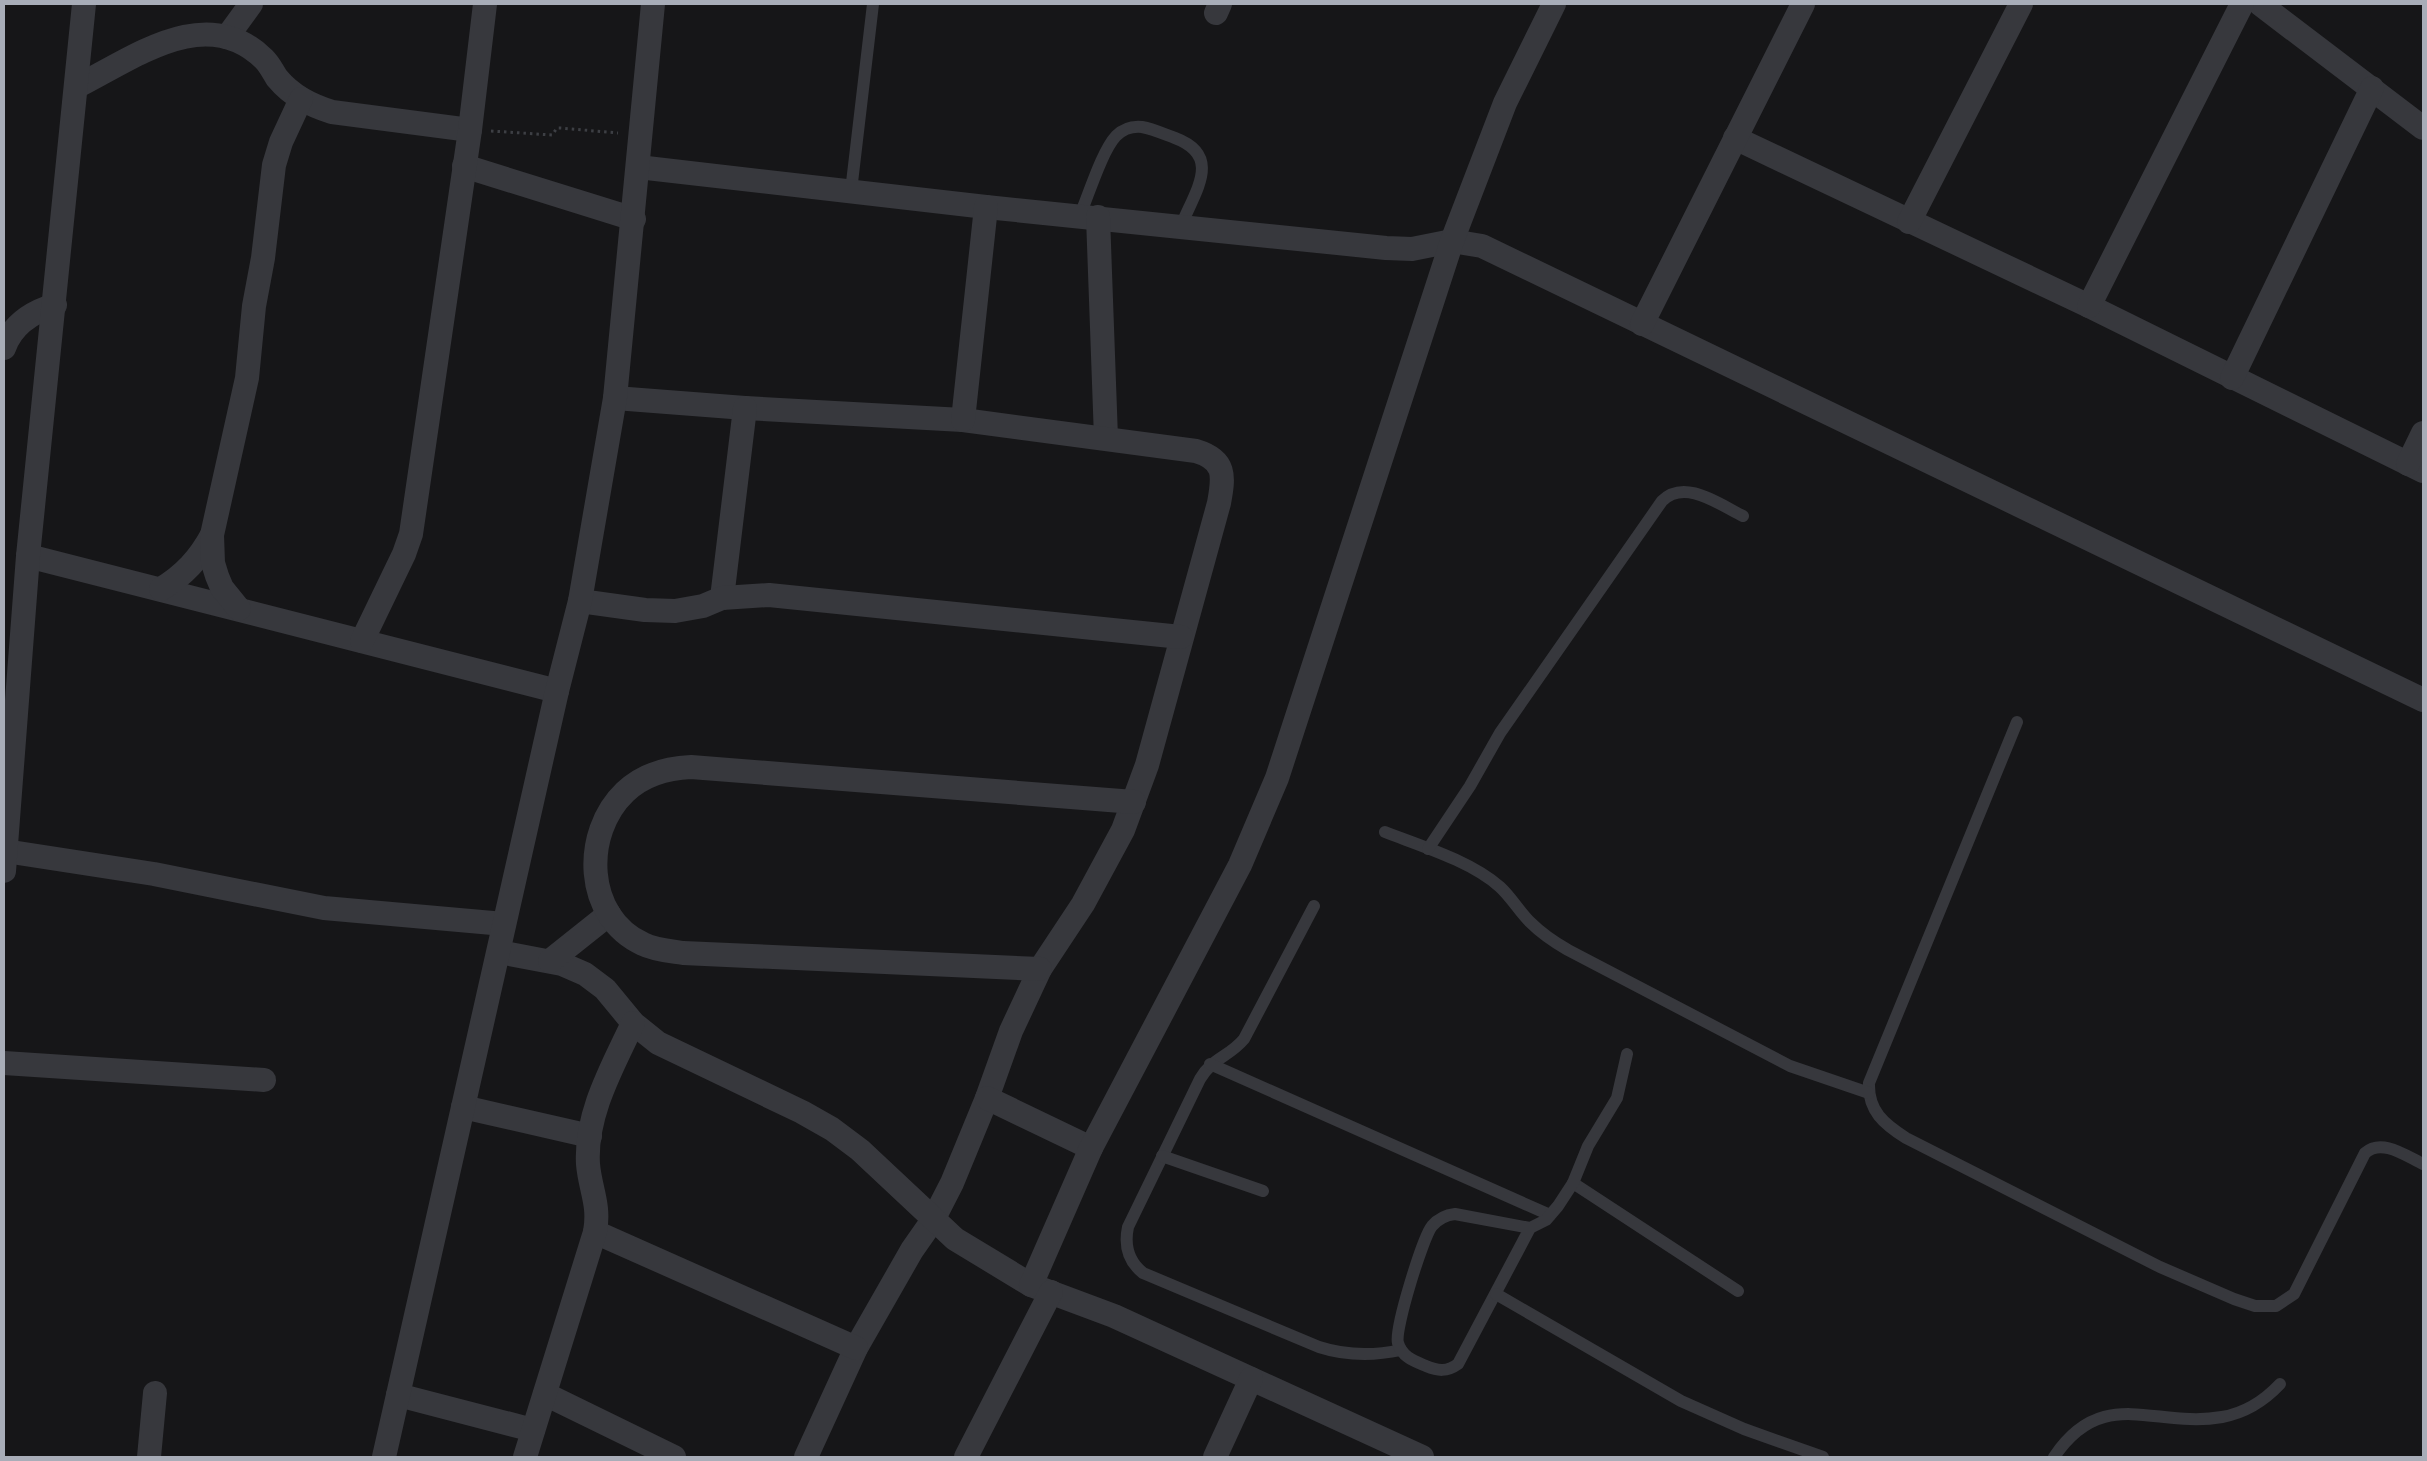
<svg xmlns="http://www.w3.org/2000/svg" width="2427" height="1461" font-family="'PT Sans',sans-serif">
<rect width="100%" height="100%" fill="#161618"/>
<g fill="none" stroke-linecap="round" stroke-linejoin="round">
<!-- path -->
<polyline stroke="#3d3f44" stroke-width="3" stroke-dasharray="2.5 4" stroke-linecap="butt" points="491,131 552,135 557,128 560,128 618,133"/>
<!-- service -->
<g stroke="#37383d" stroke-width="12">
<polyline points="851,191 873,4"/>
<path d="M1080 215C1089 194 1102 151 1116 136 1123 129 1132 126 1142 127 1153 129 1164 134 1175 138 1223 156 1195 191 1181 226"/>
<path d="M2017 722 1869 1083C1868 1111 1884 1124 1906 1138L2160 1267 2234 1299 2255 1306H2276L2294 1294 2365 1153C2382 1138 2406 1156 2423 1164"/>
<path d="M1385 832C1421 846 1471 861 1500 887 1511 897 1519 911 1530 922 1541 933 1554 942 1568 950L1790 1066 1869 1093"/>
<path d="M1428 849 1470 786 1500 733 1662 501C1685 478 1720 505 1743 516"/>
<path d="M1314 906 1244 1039C1229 1057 1212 1058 1200 1079L1128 1227C1124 1246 1128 1261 1143 1273L1319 1347C1347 1356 1373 1356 1401 1350"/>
<polyline points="1210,1064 1550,1215"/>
<polyline points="1162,1156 1263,1191"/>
<polyline points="1573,1183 1738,1291"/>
<path d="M1530 1228 1458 1364C1447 1372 1438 1371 1426 1366 1414 1361 1402 1357 1398 1343 1394 1330 1423 1237 1432 1226 1438 1219 1446 1215 1455 1214L1530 1228 1546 1220 1558 1206 1573 1183 1588 1146 1617 1098 1627 1054"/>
<polyline points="1496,1294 1681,1401 1744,1429 1823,1457"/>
<path d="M2054 1457C2103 1384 2155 1429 2222 1417 2245 1413 2264 1401 2280 1384"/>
</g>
<!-- minor -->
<g stroke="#37383d" stroke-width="24">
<polyline points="2260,4 2423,128"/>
<polyline points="1216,13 1220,4"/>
<polyline points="227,37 251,4"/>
<path d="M76 87C134 58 206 2 264 59 270 65 273 72 277 78 292 96 310 105 332 112L470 130"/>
<polyline points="1735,138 2089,306 2423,471"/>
<polyline points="464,166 634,219"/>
<polyline points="638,167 986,207 1386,248 1412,249 1452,241 1482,246 2423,700"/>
<polyline points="1098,217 1106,438"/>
<polyline points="1909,222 2021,4"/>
<polyline points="2089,306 2242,4"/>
<polyline points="1642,324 1803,4"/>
<path d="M4 348C12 325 32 312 55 305"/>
<polyline points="2232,378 2372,88"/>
<path d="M615 398 745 408 963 420 1196 451C1226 460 1224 476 1219 503L1147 765 1123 830 1083 904 1040 969 1011 1031 987 1098 952 1183 933 1220 912 1250 856 1348 806 1457"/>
<polyline points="963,420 986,207"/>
<polyline points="2408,464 2423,433"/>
<polyline points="28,556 557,691"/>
<path d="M161 589C184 575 199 559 212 535"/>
<polyline points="722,598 745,408"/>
<polyline points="580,601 645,610 675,611 703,606 722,598 769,595 1181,637"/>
<polyline points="239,609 222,588 217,576 213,563 212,535 247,378 254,306 263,258 274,165 281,142 301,99"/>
<polyline points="362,641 404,554 411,534 470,130 485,4"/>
<polyline points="5,851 154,874 324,908 504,924"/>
<polyline points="4,871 28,556 84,4"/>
<polyline points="499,952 562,964 585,974 605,989 633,1023 658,1043 802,1112 832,1129 860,1150 955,1239 1031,1285 1114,1316 1422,1457"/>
<polyline points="550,961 609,914"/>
<path d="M1040 969 683 953C670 951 655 950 643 944 584 917 582 833 625 792 644 774 667 768 691 767L1134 802"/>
<polyline points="4,1063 264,1080"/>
<polyline points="987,1098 1091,1148"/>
<polyline points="463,1107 590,1136"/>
<polyline points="595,1232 856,1348"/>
<polyline points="1031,1285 1091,1148 1240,865 1277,778 1452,241 1505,103 1554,4"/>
<polyline points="545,1394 674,1457"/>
<polyline points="398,1395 533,1430"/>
<polyline points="149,1457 155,1393"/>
<polyline points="384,1457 557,691 580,601 615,398 653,4"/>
<path d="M525 1457 595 1232C600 1204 590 1189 588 1164 585 1114 613 1066 633 1023"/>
<polyline points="966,1457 1051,1292"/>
<polyline points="1215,1457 1251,1379"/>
</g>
</g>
<!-- border -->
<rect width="2427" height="1461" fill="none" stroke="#a8adb8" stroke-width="10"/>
</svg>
